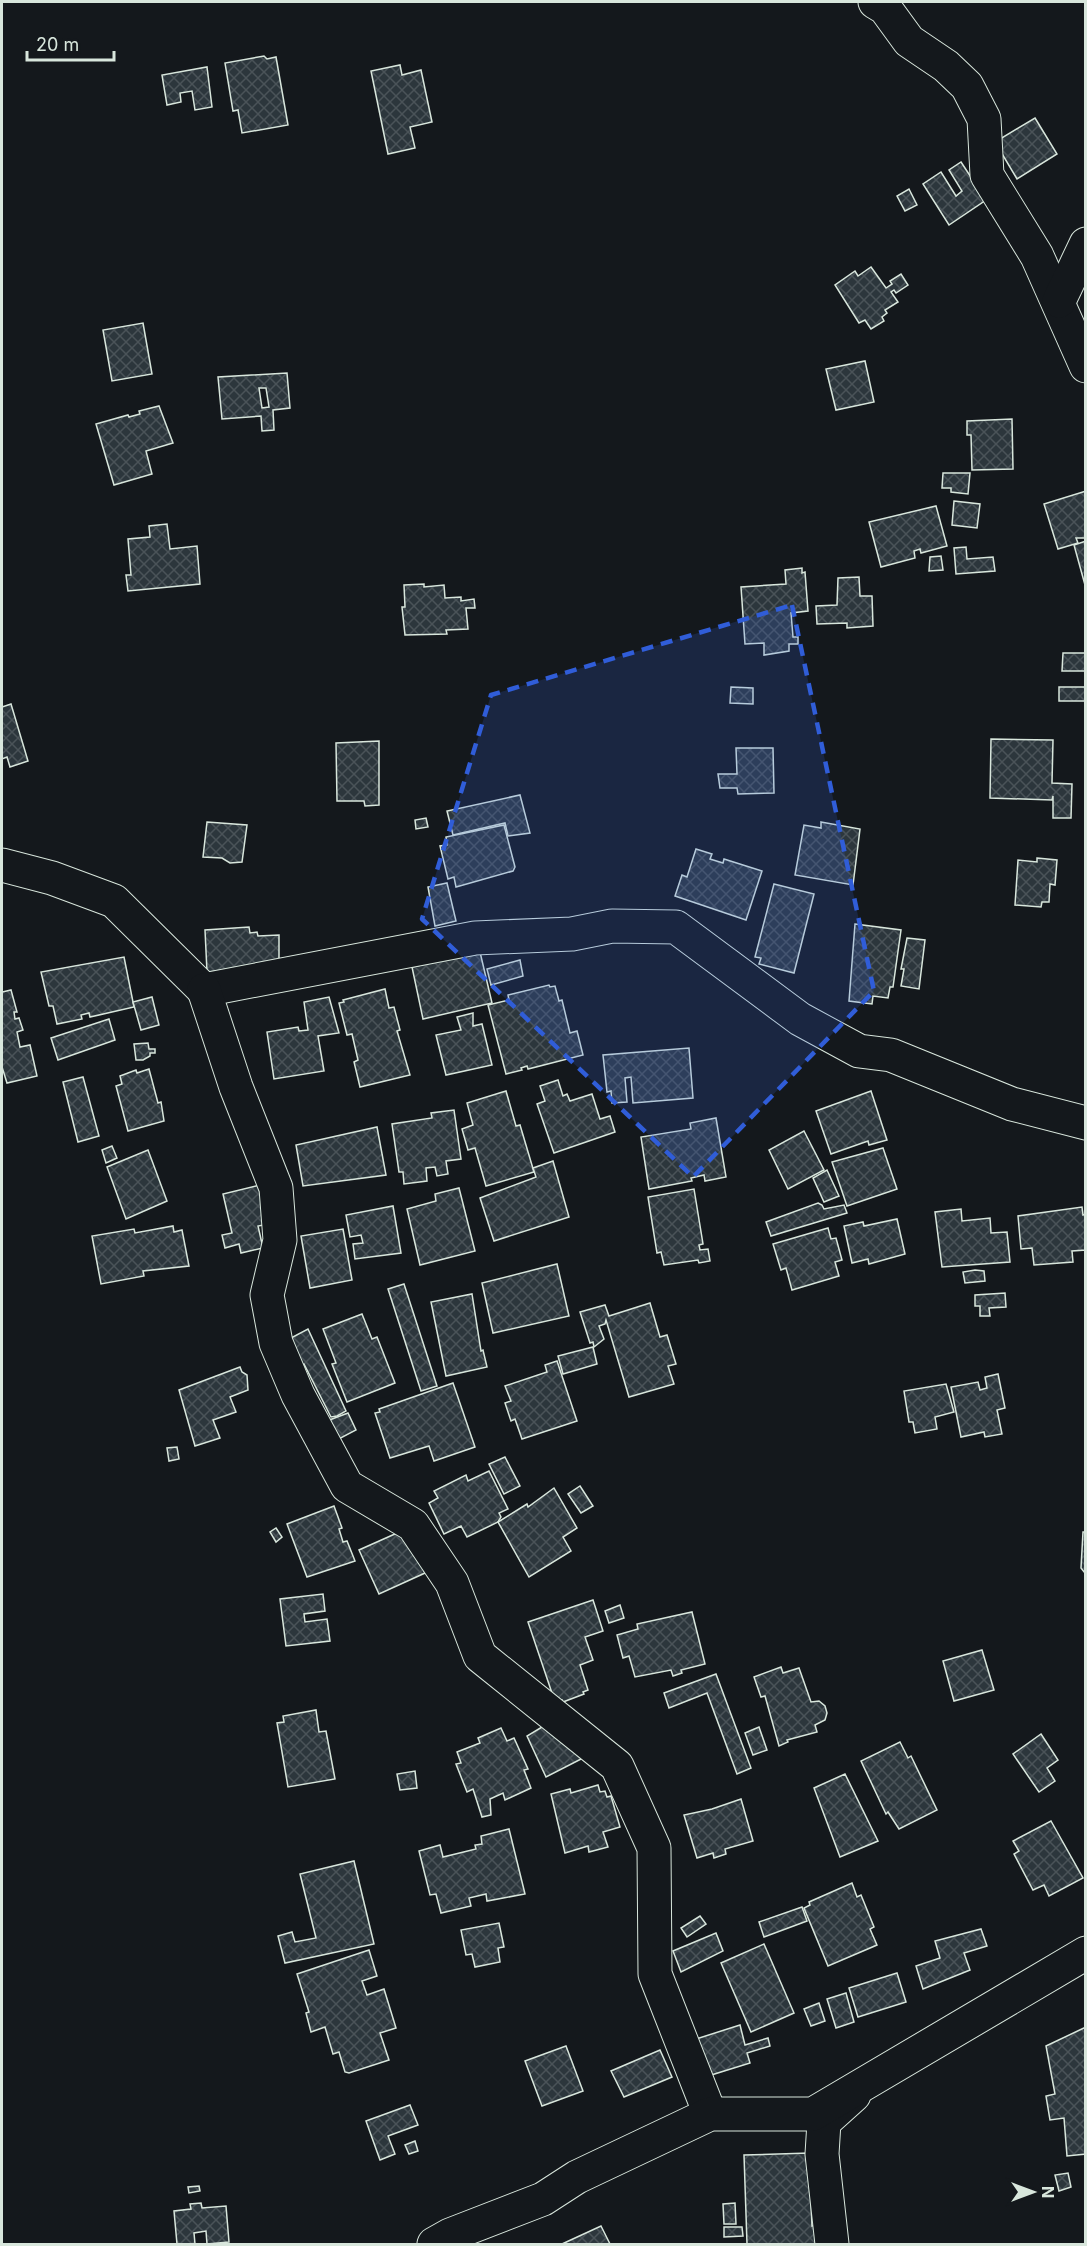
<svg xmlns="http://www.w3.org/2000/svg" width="1087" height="2246" font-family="Inter,sans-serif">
<defs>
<pattern id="building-cross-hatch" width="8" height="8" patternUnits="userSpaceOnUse" patternTransform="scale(1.5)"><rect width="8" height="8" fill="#2c363c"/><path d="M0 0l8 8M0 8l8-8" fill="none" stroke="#4a5358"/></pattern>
</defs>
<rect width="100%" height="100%" fill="#14181c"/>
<!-- building -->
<g fill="url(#building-cross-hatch)" stroke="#d8e6dc" stroke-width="1.5" fill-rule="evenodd">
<polygon points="264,56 267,59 276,57 288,125 242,133 238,110 233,111 225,63"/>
<polygon points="400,65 402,75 421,70 432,122 410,127 415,148 388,154 371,71"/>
<polygon points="207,67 212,107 195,110 192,91 180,93 181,102 167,105 162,75"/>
<polygon points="1035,118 1057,154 1017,179 995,142"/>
<polygon points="961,162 986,200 949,225 923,184 941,172 956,196 962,191 949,170"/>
<polygon points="909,189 917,205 905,211 897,196"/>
<polygon points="871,267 886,288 892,284 890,281 901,274 908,285 896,293 894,290 891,292 898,302 885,310 887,313 882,317 884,321 871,329 865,320 859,323 835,285 855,271 858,276"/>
<polygon points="143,323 152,374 112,381 103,330"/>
<polygon points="865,361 874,402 836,410 826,369"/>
<path d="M287 373 290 408 273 410 274 430 262 431 261 416 222 419 218 377ZM259 388H266L269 407 262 408Z"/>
<polygon points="159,406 173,443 146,451 152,474 114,485 96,424 128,415 129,417 140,414 139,411"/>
<polygon points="1012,419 1013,469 972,470 971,435 967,435 967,421"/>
<polygon points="943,473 970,473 968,494 951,492 951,488 942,488"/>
<polygon points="1086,491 1086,538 1076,538 1078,543 1058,549 1044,504"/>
<polygon points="954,501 980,504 977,528 952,525"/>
<polygon points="936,506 947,546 921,553 920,549 914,551 915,558 881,567 869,522"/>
<polygon points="167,524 170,549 197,546 200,584 128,591 126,575 131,575 128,539 150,537 149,526"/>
<polygon points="1086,541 1086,585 1085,585 1074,545"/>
<polygon points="966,547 967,559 993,557 995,571 956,574 954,548"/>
<polygon points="941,556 943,570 929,571 930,557"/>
<polygon points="802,568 802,573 805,572 808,611 791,613 793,637 798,637 798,644 789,644 789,651 764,655 764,643 745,644 741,587 786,584 785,570"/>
<polygon points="859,577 860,596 872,596 873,626 847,628 847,623 817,624 816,606 837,605 838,578"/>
<polygon points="424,584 424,587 444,585 445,598 461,597 461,601 474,599 475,608 466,608 468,629 446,630 447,634 405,635 402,607 405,607 404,585"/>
<polygon points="1063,653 1086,653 1086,671 1062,671"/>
<polygon points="731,687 753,688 753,704 730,703"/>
<rect x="1059" y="687" width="27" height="14"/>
<polygon points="11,704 28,761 10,767 7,757 2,759 2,707"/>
<polygon points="991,739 1053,740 1052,783 1072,784 1071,818 1053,818 1053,796 1052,800 990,798"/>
<polygon points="379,741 379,805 365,806 364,801 337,801 336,743"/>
<polygon points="736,748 773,748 774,793 738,794 737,788 720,788 718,774 737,774"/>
<polygon points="520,795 530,833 508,836 505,823 453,835 447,811"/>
<polygon points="426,818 428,827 416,829 415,820"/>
<polygon points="207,822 247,825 242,862 230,863 222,858 203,857"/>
<polygon points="821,822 860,829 853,885 795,875 804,825 821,828"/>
<polygon points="504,825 515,867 513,871 456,887 454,877 448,879 440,846 447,845 446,837"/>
<polygon points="696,849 712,854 710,859 723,863 724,859 762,871 746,920 675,896 682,875 687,877"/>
<polygon points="1037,858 1057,860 1055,885 1050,884 1049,902 1042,902 1041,907 1015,905 1018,860 1037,862"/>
<polygon points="447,883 456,921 435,926 428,887"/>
<polygon points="774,884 814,894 794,973 759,964 761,958 755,957"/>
<polygon points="855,924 901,930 893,987 890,987 888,998 873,996 872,1004 849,1001"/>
<polygon points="249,927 250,933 257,932 258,936 279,935 279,966 207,972 205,930"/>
<polygon points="907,938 925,940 919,989 901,986 904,969 901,969"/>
<polygon points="480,952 492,1003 423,1019 412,967"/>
<polygon points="124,957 134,1007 90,1017 89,1013 81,1015 82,1019 57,1024 53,1006 49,1006 41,972"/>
<polygon points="520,960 523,976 491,985 487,969"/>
<polygon points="549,985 550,987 555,986 559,1001 562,1000 570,1033 577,1031 583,1055 528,1069 527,1066 521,1068 522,1070 506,1074 488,1005 509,1000 508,995"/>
<polygon points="385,989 389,1008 394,1007 400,1030 397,1031 410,1075 360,1087 354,1062 358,1060 352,1034 347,1035 339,1003 344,1002 343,1000"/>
<polygon points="11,990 17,1012 14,1012 15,1019 19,1018 23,1030 17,1032 20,1047 30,1045 37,1076 7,1083 2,1067 2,992"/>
<polygon points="152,997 159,1025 141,1030 133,1002"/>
<polygon points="329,997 339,1033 318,1036 324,1071 274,1079 267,1032 298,1027 299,1031 308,1030 304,1002"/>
<polygon points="473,1013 473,1026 482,1024 492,1065 446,1075 436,1035 461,1030 457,1017"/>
<polygon points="109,1019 115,1040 58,1060 51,1038"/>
<polygon points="148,1043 149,1049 155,1049 155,1053 150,1053 150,1056 143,1060 136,1060 134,1044"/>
<polygon points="689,1048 693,1098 633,1103 631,1077 625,1078 627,1102 612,1103 611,1091 607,1092 603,1055"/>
<polygon points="149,1069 158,1103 161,1102 164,1121 128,1131 116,1086 122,1084 120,1076 136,1070 137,1073"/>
<polygon points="83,1077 99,1136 78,1142 63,1082"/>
<polygon points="558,1080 563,1096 567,1094 570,1101 592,1094 600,1119 610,1116 615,1132 554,1153 537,1104 545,1101 540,1086"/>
<polygon points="506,1091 516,1126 520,1125 534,1172 486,1186 475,1148 468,1150 462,1129 473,1125 467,1103"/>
<polygon points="871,1091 887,1140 869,1145 868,1141 831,1154 816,1111"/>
<polygon points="454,1110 461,1159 446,1161 448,1174 437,1176 435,1167 426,1168 427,1181 404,1184 403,1172 399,1172 392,1124 432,1118 431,1113"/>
<polygon points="716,1118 726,1177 705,1181 704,1175 691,1178 692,1181 649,1189 641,1137 691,1129 690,1123"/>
<polygon points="377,1127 386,1175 303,1186 296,1145"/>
<polygon points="804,1131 824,1170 788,1189 769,1150"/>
<polygon points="112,1146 117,1158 106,1163 102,1150"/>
<polygon points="883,1148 897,1189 847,1206 832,1162"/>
<polygon points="148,1150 167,1201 126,1219 107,1167"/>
<polygon points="553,1161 569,1217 494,1241 480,1198 536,1177 533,1168"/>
<polygon points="827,1170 839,1196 824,1202 813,1178"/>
<polygon points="260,1185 269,1224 258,1226 263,1248 241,1253 239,1244 225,1248 222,1235 232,1233 223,1194"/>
<polygon points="459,1188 475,1251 420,1265 407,1209 436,1201 435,1194"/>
<polygon points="694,1189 703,1244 699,1245 700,1250 708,1249 710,1261 699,1263 698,1260 664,1265 661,1252 657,1253 648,1197"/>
<polygon points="818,1203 822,1205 824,1209 844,1205 847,1213 771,1236 766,1222"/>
<polygon points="393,1206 401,1253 355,1259 353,1244 363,1243 361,1235 350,1237 346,1215"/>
<polygon points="1082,1207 1083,1215 1086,1214 1086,1250 1072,1251 1073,1262 1034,1265 1032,1248 1021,1249 1018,1216"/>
<polygon points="961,1209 962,1221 990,1218 991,1233 1007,1232 1010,1262 942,1267 935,1212"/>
<polygon points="897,1219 905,1254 869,1264 868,1259 852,1263 844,1226 863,1222 864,1226"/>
<polygon points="173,1226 174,1232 182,1230 189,1266 143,1271 144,1276 101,1284 92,1236 134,1229 135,1233"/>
<polygon points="828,1228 831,1239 836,1238 842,1260 835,1262 839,1276 792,1290 786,1268 781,1270 773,1244"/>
<polygon points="343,1229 352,1280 310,1288 301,1236"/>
<polygon points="557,1264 569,1316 493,1333 482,1283"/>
<polygon points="975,1270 984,1271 985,1281 965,1283 963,1272"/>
<polygon points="404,1284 437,1386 421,1391 388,1289"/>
<polygon points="1005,1293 1006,1307 989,1308 990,1316 980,1316 980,1306 975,1306 975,1295"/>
<polygon points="472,1294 481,1351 483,1350 487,1367 446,1376 431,1302"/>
<polygon points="650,1303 660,1337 667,1335 676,1364 668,1366 674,1384 629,1397 606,1320 605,1324 599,1326 604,1339 594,1347 593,1342 590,1343 580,1312 605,1305 609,1316"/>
<polygon points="362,1314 372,1339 377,1337 395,1383 347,1402 332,1364 336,1363 323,1329"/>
<polygon points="308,1329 346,1411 337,1416 331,1417 304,1364 299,1365 287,1340"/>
<polygon points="593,1347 597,1364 563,1374 558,1356"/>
<polygon points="557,1361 577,1421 522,1439 515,1419 511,1421 505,1403 511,1401 505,1386 547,1372 545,1365"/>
<polygon points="240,1367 242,1372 247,1375 248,1390 230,1397 236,1412 213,1420 220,1438 195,1446 179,1390"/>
<polygon points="998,1374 1005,1408 997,1410 1002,1434 985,1437 984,1432 961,1437 951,1387 978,1382 980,1390 987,1388 985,1377"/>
<polygon points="453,1383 475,1447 434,1461 429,1446 390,1458 375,1413 380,1412 379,1409"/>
<polygon points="946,1384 954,1412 935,1417 937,1429 915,1433 913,1422 909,1422 904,1391"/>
<polygon points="348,1413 356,1430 333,1442 324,1422"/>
<polygon points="177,1447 179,1459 169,1461 167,1448"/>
<polygon points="505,1457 520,1486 504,1494 489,1464"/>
<polygon points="489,1471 508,1509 499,1513 501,1517 498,1522 467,1537 461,1526 444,1534 429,1503 438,1498 434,1491 466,1475 468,1481"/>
<polygon points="580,1486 593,1506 581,1513 568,1494"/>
<polygon points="554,1488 577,1528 563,1537 571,1551 529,1577 498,1522 527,1504 528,1507"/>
<polygon points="334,1506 342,1528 339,1529 343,1542 347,1541 355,1561 307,1577 287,1524"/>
<polygon points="276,1528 282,1537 276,1542 270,1532"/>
<polygon points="406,1529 425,1573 379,1594 359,1550"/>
<polygon points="1083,1532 1086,1532 1086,1587 1085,1573 1081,1568"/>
<polygon points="323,1594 325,1611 304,1614 305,1622 327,1619 330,1641 286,1646 280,1599"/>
<polygon points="593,1600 603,1631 585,1637 593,1660 580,1665 588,1690 583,1692 584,1694 563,1702 562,1700 555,1702 528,1622"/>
<polygon points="620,1605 624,1618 609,1623 605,1611"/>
<polygon points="692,1612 705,1664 681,1670 682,1673 673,1676 671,1670 635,1677 629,1656 623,1658 617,1635 638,1629 637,1624"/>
<polygon points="982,1650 994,1690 954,1701 943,1661"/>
<polygon points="781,1667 783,1673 799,1668 811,1702 819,1701 825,1706 827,1713 825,1720 815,1725 817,1732 787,1740 788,1742 779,1746 765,1696 761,1697 754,1677"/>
<polygon points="716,1674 751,1768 737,1774 707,1693 669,1708 664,1693"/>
<polygon points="316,1710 319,1732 326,1731 335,1779 288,1787 277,1723 284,1722 283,1716"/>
<polygon points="547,1724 583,1758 546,1777 527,1736"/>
<polygon points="759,1727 767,1750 753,1755 745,1733"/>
<polygon points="501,1728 507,1741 514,1738 528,1769 524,1770 531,1788 505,1800 503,1793 490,1799 491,1815 482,1817 473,1789 467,1792 456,1764 461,1763 457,1752 480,1743 478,1738"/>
<polygon points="1041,1734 1058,1760 1047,1768 1055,1781 1039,1792 1013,1754"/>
<polygon points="900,1742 908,1758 911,1756 937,1810 899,1829 888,1812 886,1814 861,1761"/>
<polygon points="415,1771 417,1788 400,1790 397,1774"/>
<polygon points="845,1774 878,1841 840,1857 814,1788"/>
<polygon points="598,1785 600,1792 605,1791 607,1797 611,1796 620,1827 603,1832 608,1847 589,1852 588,1846 565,1853 551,1794 570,1789 571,1793"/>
<polygon points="741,1799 753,1841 725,1849 726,1854 714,1858 713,1853 697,1858 684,1815 712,1809"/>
<polygon points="1051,1821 1083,1878 1049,1896 1044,1885 1033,1890 1014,1854 1019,1851 1013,1841"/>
<polygon points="509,1829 525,1894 487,1901 486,1894 469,1898 471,1906 441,1913 436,1894 430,1895 419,1851 440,1845 443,1857 476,1849 475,1845 482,1844 481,1836"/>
<polygon points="354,1861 374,1944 285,1963 278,1936 292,1932 295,1942 316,1938 300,1874"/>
<polygon points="852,1883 857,1897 861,1895 874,1927 870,1929 877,1945 828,1966 804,1908 810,1905 809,1902"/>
<polygon points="802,1907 807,1921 764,1937 759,1922"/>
<polygon points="700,1916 706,1924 687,1937 681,1928"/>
<polygon points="499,1923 504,1947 498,1948 500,1962 475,1967 472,1954 466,1955 461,1930"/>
<polygon points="981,1929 987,1946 964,1953 970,1970 923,1989 916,1966 940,1958 935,1941"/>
<polygon points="716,1933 723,1951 681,1972 673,1951"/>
<polygon points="764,1944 794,2013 751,2032 721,1963"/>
<polygon points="369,1950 377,1976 362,1981 367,1995 384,1989 396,2028 380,2033 389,2060 349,2073 345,2072 339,2052 333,2054 325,2027 311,2032 306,2013 309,2012 297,1974"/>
<polygon points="897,1973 906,2002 858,2017 849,1988"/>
<polygon points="846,1993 854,2022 836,2028 827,1999"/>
<polygon points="819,2003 825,2021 811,2026 804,2009"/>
<polygon points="740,2025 745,2045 768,2038 770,2046 747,2053 750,2063 708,2076 693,2040"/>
<polygon points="1086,2027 1086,2154 1067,2156 1064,2118 1050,2120 1046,2096 1055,2094 1046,2046"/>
<polygon points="566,2046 583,2091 542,2106 525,2061"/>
<polygon points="660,2050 672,2077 624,2097 611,2071"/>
<polygon points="410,2105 418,2125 388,2136 395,2154 380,2160 366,2121"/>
<polygon points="415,2141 418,2151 409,2154 405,2145"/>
<polygon points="809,2153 812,2226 816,2225 817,2244 747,2244 744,2155"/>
<polygon points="1068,2173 1071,2187 1059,2191 1055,2175"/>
<polygon points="199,2186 200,2191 189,2193 188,2187"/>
<polygon points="201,2203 202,2208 226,2206 229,2242 207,2244 206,2231 194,2233 195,2244 177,2244 174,2211 191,2209 190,2204"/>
<polygon points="735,2203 736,2224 724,2224 723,2204"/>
<polygon points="601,2226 610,2244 562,2244"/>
<polygon points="724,2227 742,2227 743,2236 724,2237"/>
</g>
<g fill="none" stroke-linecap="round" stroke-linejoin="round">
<defs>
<g id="minor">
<polyline points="875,2 885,8 909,41 946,66 967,86 984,119 987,175 1037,256 1086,366"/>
<polyline points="1059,301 1086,244"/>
<polyline points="2,865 52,878 114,901 204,990 475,938 572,934 612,926 676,927 800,1019 859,1051 891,1055 1012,1104 1086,1123"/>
<polyline points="204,990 236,1087 276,1188 280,1240 267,1295 276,1343 298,1395 347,1486 413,1525 452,1583 480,1656 617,1766 654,1848 655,1974 710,2114"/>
<polyline points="832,2244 822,2154 824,2122 854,2095"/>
</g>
<polyline id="major" points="434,2244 450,2235 543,2199 577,2177 710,2114 813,2114 1086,1953"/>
</defs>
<!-- minor casing -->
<use href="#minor" stroke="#d8e6dc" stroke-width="35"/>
<!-- major casing -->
<use href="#major" stroke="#d8e6dc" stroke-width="35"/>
<!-- minor -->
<use href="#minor" stroke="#14181c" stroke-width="33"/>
<!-- major -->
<use href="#major" stroke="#14181c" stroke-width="33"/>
</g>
<!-- marked area -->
<path fill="#305dd8" fill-opacity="0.2" stroke="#305dd8" stroke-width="4.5" stroke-dasharray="12 8" stroke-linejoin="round" d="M792 605 874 991 693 1177 422 919 491 695Z"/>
<!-- border -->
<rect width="1087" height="2246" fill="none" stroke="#d8e6dc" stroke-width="6"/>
<!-- north arrow -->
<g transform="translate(1033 2192) rotate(90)" stroke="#14181c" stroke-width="4.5" paint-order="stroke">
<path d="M0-4.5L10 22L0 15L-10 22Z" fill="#d8e6dc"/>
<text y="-9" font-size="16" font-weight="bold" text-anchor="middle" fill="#d8e6dc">N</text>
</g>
<!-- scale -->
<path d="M27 51v9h87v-9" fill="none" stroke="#d8e6dc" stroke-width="3"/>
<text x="36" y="51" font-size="18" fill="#d8e6dc" stroke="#14181c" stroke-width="4.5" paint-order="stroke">20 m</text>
</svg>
